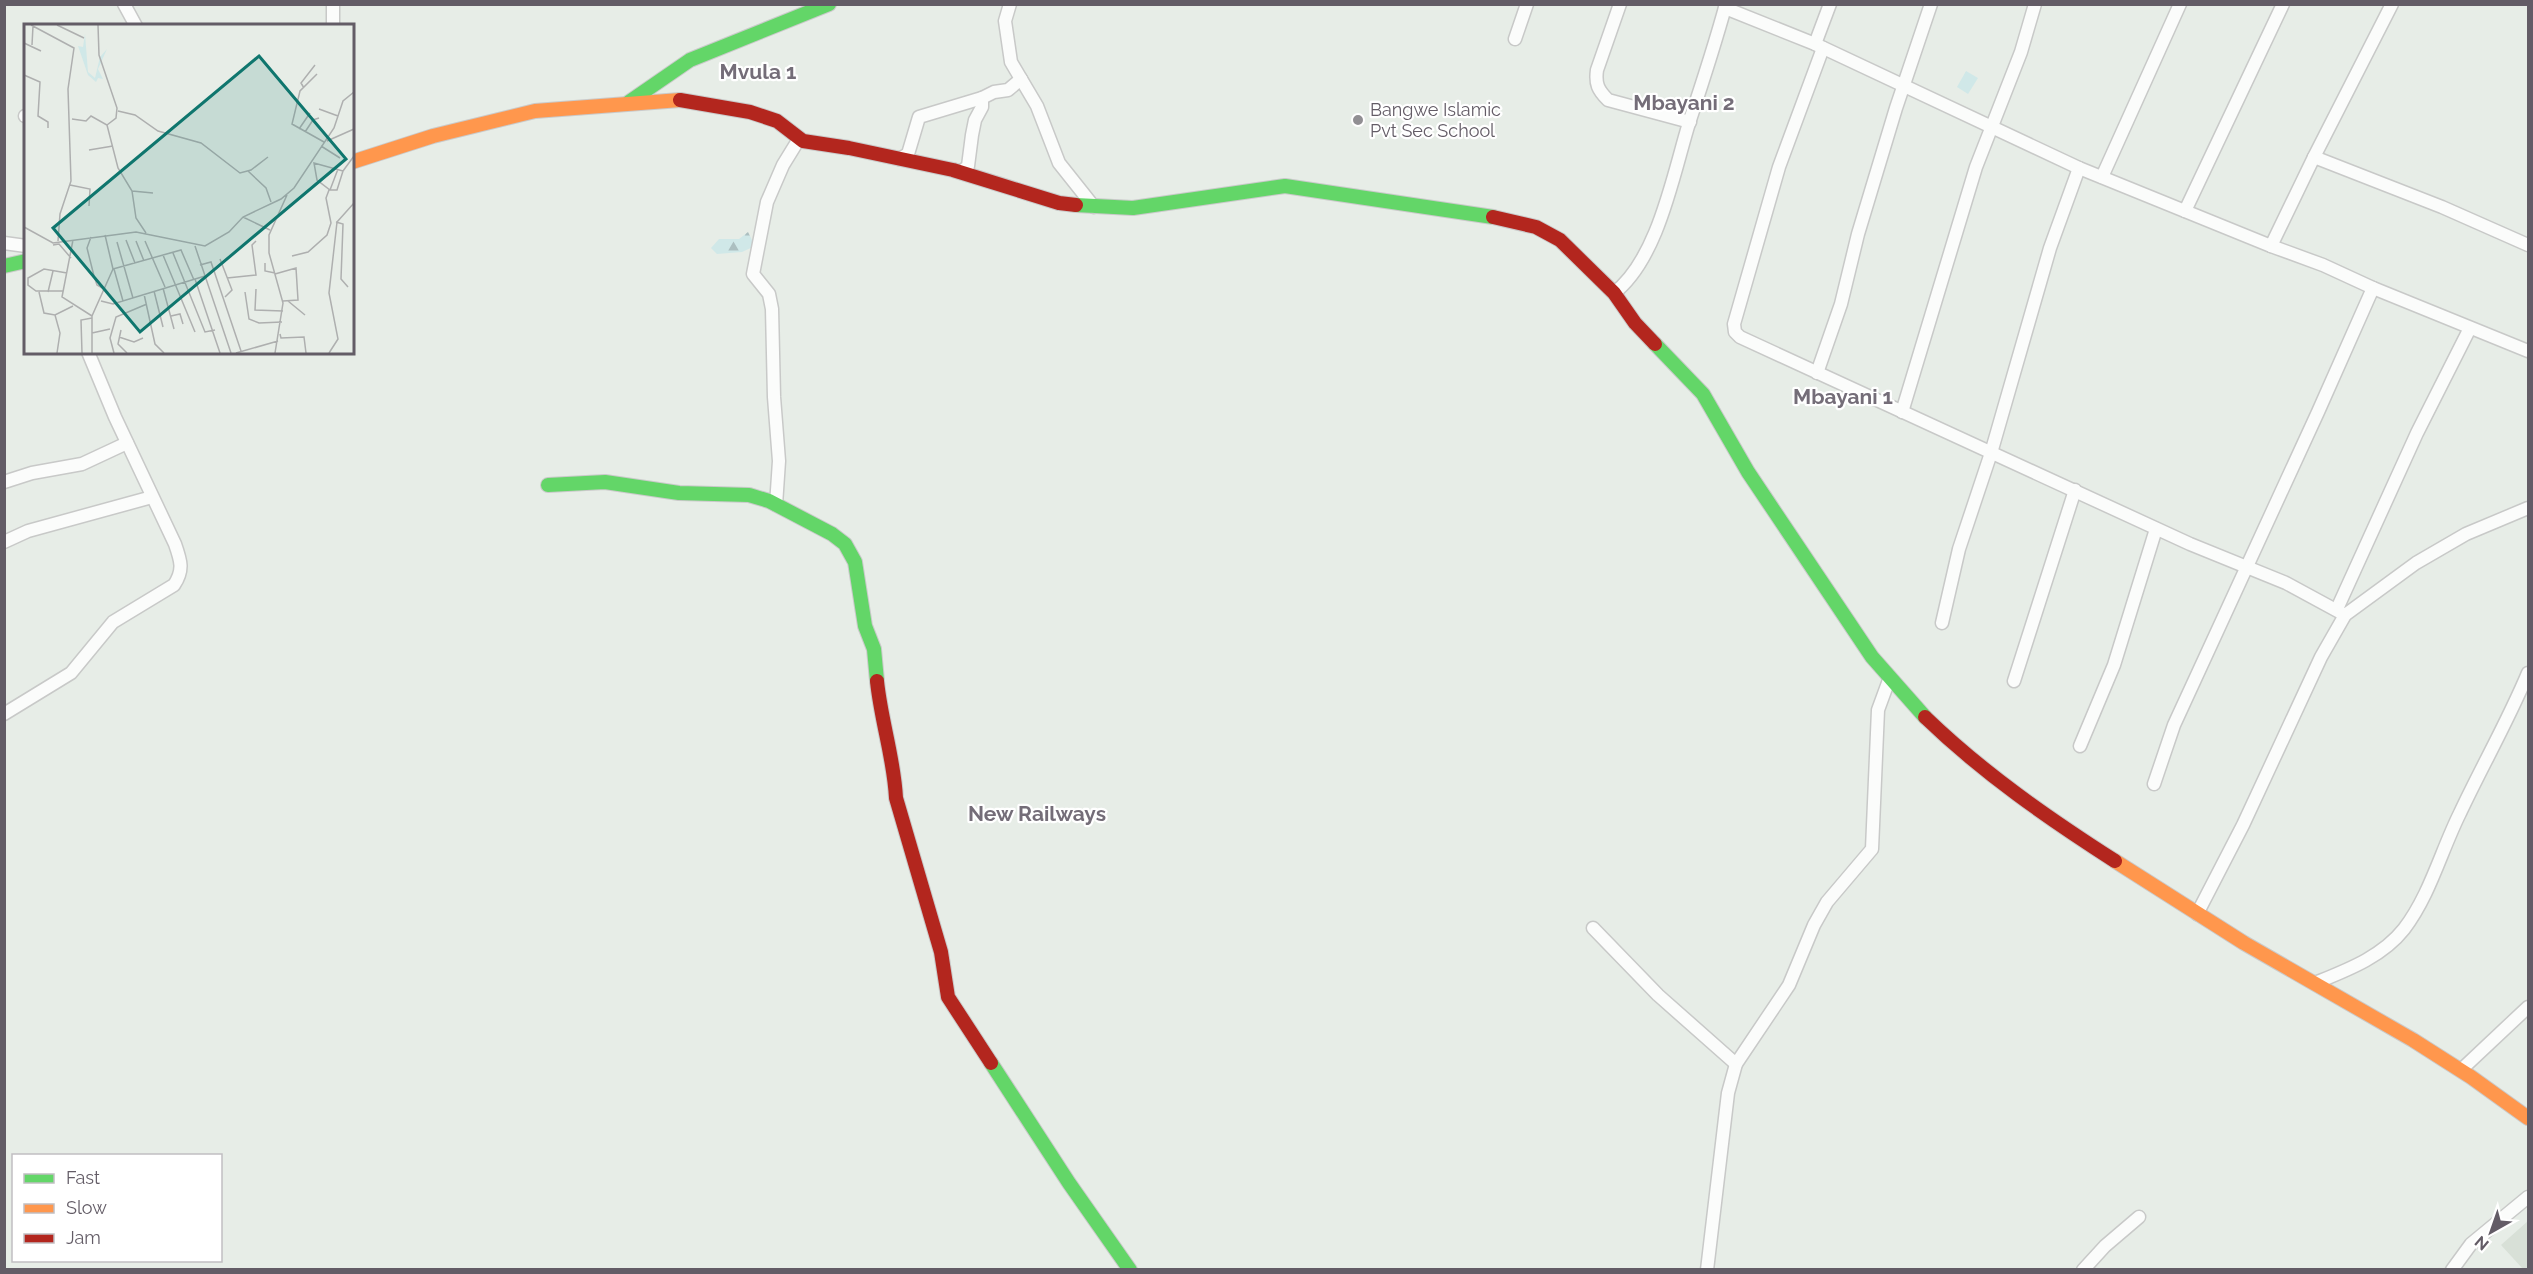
<svg xmlns="http://www.w3.org/2000/svg" width="2533" height="1274" font-family="Raleway,sans-serif">
<defs>
<pattern id="forest-firs" width="22" height="20" patternUnits="userSpaceOnUse" patternTransform="scale(1.5)"><rect width="22" height="20" fill="#d0e8e8"/><path d="M5 1l3.5 6h-7zM16 11l3.5 6h-7z" fill="#acbfc0"/></pattern>
</defs>
<rect width="100%" height="100%" fill="#e7ede7"/>
<!-- education -->
<polygon fill="#d8e0d7" points="2528,1221 2528,1269 2523,1269 2501,1245"/>
<!-- forest -->
<polygon fill="url(#forest-firs)" points="748,232 755,246 742,252 717,254 711,248 719,239 739,239"/>
<!-- garden -->
<polygon fill="#d0e8e8" points="1966,71 1978,78 1968,94 1957,87"/>
<g fill="none" stroke-linecap="round" stroke-linejoin="round">
<defs>
<g id="street">
<polyline points="124,4 136,26"/>
<polyline points="1010,4 1005,21 1011,62 1037,106 1059,163 1094,207"/>
<path d="M1620 4 1597 70C1595 84 1598 90 1608 100L1690 122"/>
<polyline points="1725,8 1815,44 2079,168 2271,246 2323,265 2373,288 2528,351"/>
<polyline points="333,26 333,4"/>
<polyline points="1515,39 1527,4"/>
<polyline points="1815,44 1830,4"/>
<polyline points="1823,48 1779,167 1734,324 1735,332 1740,337 2190,544 2286,583 2345,615"/>
<polyline points="25,116 26,116"/>
<polyline points="2314,157 2442,207 2528,245"/>
<polyline points="899,159 908,154 919,117 982,98"/>
<polyline points="961,172 968,166 972,135 975,120 982,107 982,98 994,92 1008,90 1021,79"/>
<polyline points="2102,177 2180,4"/>
<polyline points="2185,211 2283,4"/>
<polyline points="4,243 26,246"/>
<polyline points="2271,246 2314,157 2392,4"/>
<path d="M1614 293C1658 259 1673 175 1689 123 1702 84 1715 44 1726 4"/>
<polyline points="1817,373 1841,304 1858,234 1896,108 1931,4"/>
<polyline points="1902,412 1976,167 2021,52 2035,4"/>
<polyline points="4,482 32,473 82,464 127,443"/>
<polyline points="776,505 779,461 774,397 772,309 769,294 753,274 767,202 783,165 799,139"/>
<polyline points="4,542 28,531 152,497"/>
<polyline points="2337,609 2417,433 2470,328"/>
<polyline points="1942,623 1959,549 1991,453 2050,248 2079,168"/>
<polyline points="2014,681 2075,490"/>
<path d="M4 714 71 673 113 622 174 585C184 570 181 561 175 544L115 417 88 352"/>
<polyline points="2080,746 2114,665 2156,529"/>
<polyline points="2154,784 2174,725 2318,412 2373,288"/>
<polyline points="2197,914 2243,825 2321,657 2345,615 2416,563 2466,534 2528,508"/>
<polyline points="1593,928 1658,995 1736,1064"/>
<path d="M2315 983C2347 970 2382 957 2404 929 2430 895 2441 851 2460 813 2482 766 2508 721 2528 673"/>
<polyline points="2461,1070 2528,1007"/>
<polyline points="1707,1270 1728,1093 1736,1064 1789,985 1814,925 1827,902 1872,849 1878,710 1889,680"/>
<polyline points="2083,1270 2105,1246 2139,1217"/>
<polyline points="2452,1270 2471,1244 2528,1197"/>
</g>
<g id="fast">
<polyline points="629,102 690,60 829,4"/>
<polyline points="1076,205 1133,208 1285,186 1493,217"/>
<polyline points="4,266 26,261"/>
<polyline points="1655,344 1703,394 1748,472 1872,657 1925,717"/>
<polyline points="548,485 605,482 679,493 749,495 769,501 832,534 845,544 855,562 865,626 874,649 877,681"/>
<polyline points="991,1063 1069,1183 1130,1270"/>
</g>
<g id="slow">
<polyline points="352,162 433,136 535,111 680,100"/>
<polyline points="2115,861 2244,943 2413,1040 2471,1077 2528,1118"/>
</g>
<g id="jam">
<polyline points="680,100 750,112 777,121 803,141 849,148 953,170 1059,203 1076,205"/>
<polyline points="1493,217 1536,227 1560,240 1614,293 1635,323 1655,344"/>
<path d="M877 681C881 721 894 758 896 798L941 952 948 997 991 1063"/>
<path d="M1925 717C1983 773 2048 818 2115 861"/>
</g>
</defs>
<!-- street casing -->
<use href="#street" stroke="#c8c9c8" stroke-width="15"/>
<!-- fast casing -->
<use href="#fast" stroke="#cacaca" stroke-width="16"/>
<!-- slow casing -->
<use href="#slow" stroke="#cacaca" stroke-width="16"/>
<!-- jam casing -->
<use href="#jam" stroke="#cacaca" stroke-width="16"/>
<!-- street -->
<use href="#street" stroke="#fbfcfb" stroke-width="12"/>
<!-- fast -->
<use href="#fast" stroke="#63d668" stroke-width="14"/>
<!-- slow -->
<use href="#slow" stroke="#ff974d" stroke-width="14"/>
<!-- jam -->
<use href="#jam" stroke="#b3261e" stroke-width="14"/>
</g>
<!-- markers -->
<circle fill="#918f93" stroke="#fff" stroke-width="2" cx="1358" cy="120" r="6"/>
<g text-anchor="middle" stroke-width="4.5" stroke-linejoin="round" paint-order="stroke">
<!-- poi labels -->
<g font-size="18" fill="#635c66" stroke="#fff" text-anchor="start">
<text x="1370" y="116">Bangwe Islamic<tspan x="1370" dy="21">Pvt Sec School</tspan></text>
</g>
<!-- quarter labels -->
<g font-size="21" font-weight="bold" fill="#746d78" stroke="#fff">
<text x="758" y="79">Mvula 1</text>
<text x="1684" y="110">Mbayani 2</text>
<text x="1843" y="404">Mbayani 1</text>
<text x="1037" y="821">New Railways</text>
</g>
</g>
<!-- overview -->
<g transform="translate(24 24)">
<rect width="330" height="330" fill="#e7ede7"/>
<path d="M61 10 64 48 71 54 76 33 83 25 74 45 79 55 74 54 72 58 64 51 54 22 59 23Z" fill="#d0e8e8"/>
<path fill="none" stroke="#aeafaf" stroke-width="1.5" d="M7 1 50 24 44 65 47 157 36 190 34 217M33 1 60 14M74 1 75 31 93 84 92 94 83 101M0 19 17 27M8 21 9 2M293 50 276 67 268 100 300 118M0 51 16 58 14 92 24 98V104M280 64 277 59 291 41M295 85 314 92M94 87 111 91 134 107 177 119 216 149 227 146 244 133M48 95 62 97 67 92 83 101 94 144 108 167 112 194 122 209M275 105 286 89M281 108 289 96 295 94M303 117 330 105M297 122 316 134M65 126 89 122M290 139 319 147 313 166H306L293 156ZM224 147 242 164 247 178M319 147 330 132M46 161 66 165 65 182M306 166 314 145M108 167 129 169M219 193 246 206M312 198 319 200 317 255 324 263M313 198 330 179M0 203 29 219 112 208 181 222 205 208 219 193 257 175 270 164 310 104 319 77 330 68M67 213 63 224 70 252 73 261 82 266M49 216 38 273 68 292M102 216 111 239M112 217 120 237M121 217 141 263M93 218 109 274M29 221 35 220 47 234M171 222 207 329M149 229 181 308 191 306M139 231 171 308M268 232 284 228 303 211 307 199 302 174 305 166M196 235 208 266 201 273M241 239V247L251 249M176 241 187 238 217 327M89 245 157 226 170 256M90 245 99 277M251 250 272 244 274 276 259 277M203 254 232 251 228 221 232 217M171 255 196 329M139 264 150 305M232 265 231 286 259 287M39 267H12L4 261V254L20 245 43 249M130 267 139 303M15 268 20 289 31 291 49 282M24 268 29 247M221 268 225 295 235 299 258 298M120 270 131 320 140 329M77 277 89 280 181 252M264 277 281 291M31 291 36 309 33 329M147 292 156 290 159 300M97 306 94 320 103 329M68 309 86 305M256 310 257 314 280 313 282 329M95 313 110 318 119 314M58 329 57 296 68 294M68 329V292L89 245 81 211M90 329 86 314 92 293 123 280M212 329 254 317M251 329 259 279 245 229V211L263 171M305 329 314 315 305 269 313 198"/>
<path fill="#0f766e" fill-opacity="0.15" stroke="#0f766e" stroke-width="3" d="M235 32 322 135 116 308 29 204Z"/>
<rect width="330" height="330" fill="none" stroke="#635c66" stroke-width="3"/>
</g>
<!-- border -->
<rect width="2533" height="1274" fill="none" stroke="#635c66" stroke-width="12"/>
<!-- legend -->
<rect x="12" y="1154" width="210" height="108" fill="#ffffff" stroke="#c1bec2" stroke-width="1.5"/>
<rect x="24" y="1174" width="30" height="9" fill="#63d668" stroke="#c1bec2" stroke-width="1.5"/>
<text x="66" y="1184" font-size="18" fill="#635c66">Fast</text>
<rect x="24" y="1204" width="30" height="9" fill="#ff974d" stroke="#c1bec2" stroke-width="1.5"/>
<text x="66" y="1214" font-size="18" fill="#635c66">Slow</text>
<rect x="24" y="1234" width="30" height="9" fill="#b3261e" stroke="#c1bec2" stroke-width="1.5"/>
<text x="66" y="1244" font-size="18" fill="#635c66">Jam</text>
<!-- north arrow -->
<g transform="translate(2491 1232) rotate(220)" stroke="#ffffff" stroke-width="4.5" paint-order="stroke">
<path d="M0-4.5L10 22L0 15L-10 22Z" fill="#635c66"/>
<text y="-9" font-size="16" font-weight="bold" text-anchor="middle" fill="#635c66">N</text>
</g>
</svg>
